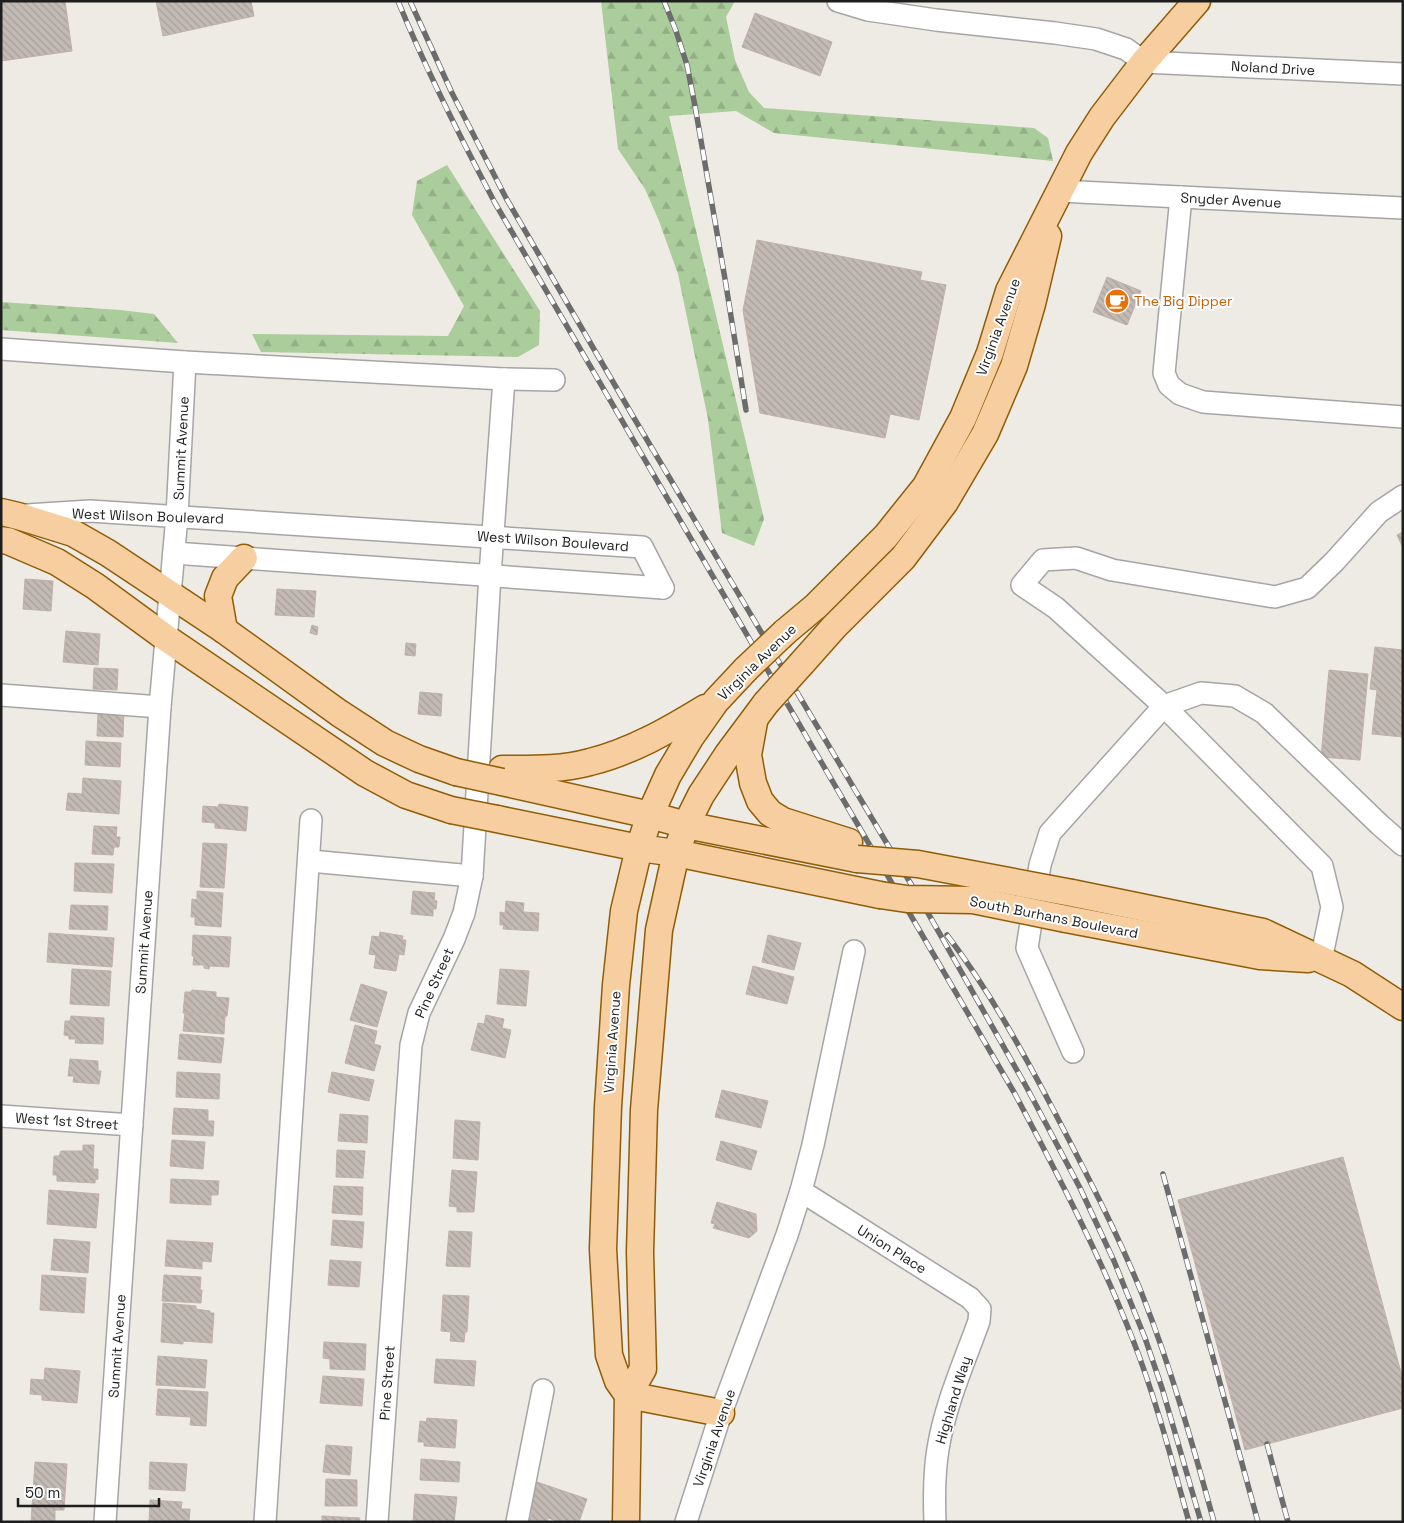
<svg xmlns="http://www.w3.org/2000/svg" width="1404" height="1523" font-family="'Space Grotesk',sans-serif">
<defs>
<pattern id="forest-firs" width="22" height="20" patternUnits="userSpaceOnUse" patternTransform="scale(1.25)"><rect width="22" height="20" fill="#abcc9b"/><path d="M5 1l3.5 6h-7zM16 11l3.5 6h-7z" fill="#93af85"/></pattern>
<pattern id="building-back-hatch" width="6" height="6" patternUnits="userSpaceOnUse" patternTransform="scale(1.25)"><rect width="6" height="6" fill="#c3bab4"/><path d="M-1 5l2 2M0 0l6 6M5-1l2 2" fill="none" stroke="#a79f9a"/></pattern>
</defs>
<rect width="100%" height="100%" fill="#eeebe4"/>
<!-- forest -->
<g fill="url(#forest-firs)">
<polygon points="601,1 735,1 726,17 735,60 749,92 764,108 1034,128 1048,138 1053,161 774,133 736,111 669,116 764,519 754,546 722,533 708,419 678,274 659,221 645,189 618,149"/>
<polygon points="447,165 540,311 539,345 518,357 261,352 252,334 448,336 464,306 412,215 417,181"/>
<polygon points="1,302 120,310 154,314 178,343 1,330"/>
</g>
<!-- building -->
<g fill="url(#building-back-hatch)" stroke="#bfb1a7">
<polygon points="1,1 65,1 72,51 1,61"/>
<polygon points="156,1 251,1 254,16 163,36"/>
<polygon points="755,13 832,42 820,76 742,47"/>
<polygon points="757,240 922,272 920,280 946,285 919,420 890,414 885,438 760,413 743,310"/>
<polygon points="1107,277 1141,291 1127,325 1093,312"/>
<polygon points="1403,532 1403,548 1397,535"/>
<polygon points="25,579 53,581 51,611 23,609"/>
<polygon points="277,589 316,591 314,617 275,615"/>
<polygon points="312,625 318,627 317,635 310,633"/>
<polygon points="66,631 100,634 98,665 63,662"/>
<polygon points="406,643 416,644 415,656 405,655"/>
<polygon points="1375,647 1403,650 1403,737 1372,734 1377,690 1370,689"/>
<polygon points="94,668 118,669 117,690 93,689"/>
<polygon points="1329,670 1368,674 1360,760 1321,757"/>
<polygon points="420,692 442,694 441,716 418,714"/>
<polygon points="124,709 123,737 97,736 98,713"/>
<polygon points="86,741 121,743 120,767 85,765"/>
<polygon points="83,778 121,781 119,814 66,810 68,793 82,794"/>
<polygon points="219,804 248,807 246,831 215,828 215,823 202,822 203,806 218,807"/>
<polygon points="94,826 117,827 116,837 120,837 119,847 114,847 113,855 92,854"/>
<polygon points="203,843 227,844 224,888 200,887"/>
<polygon points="75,863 114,864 112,893 74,891"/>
<polygon points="197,891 223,893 221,927 195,925 195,917 191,917 192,899 197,900"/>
<polygon points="413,891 435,893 434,900 437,901 436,909 433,909 433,916 411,914"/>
<polygon points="506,901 524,903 523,912 539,913 538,931 503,929 504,925 500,925 500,912 505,913"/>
<polygon points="71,905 108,906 107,930 69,929"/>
<polygon points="380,932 403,936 402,940 406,940 404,955 399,954 396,971 374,968 376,955 369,954 372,936 379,937"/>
<polygon points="49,933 114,938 112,967 47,962"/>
<polygon points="193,935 231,937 229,967 210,966 209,969 204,968 204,965 193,965 194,956 192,956"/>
<polygon points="768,935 801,943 794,970 762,962"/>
<polygon points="753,966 794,977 787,1004 746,994"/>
<polygon points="72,969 111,971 109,1006 70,1004"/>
<polygon points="500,969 529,971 526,1006 497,1004"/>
<polygon points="361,984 387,992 377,1027 350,1020"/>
<polygon points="192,990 216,992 216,997 229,998 227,1016 183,1013 185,992 191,992"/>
<polygon points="185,1012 225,1016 224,1034 183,1031"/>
<polygon points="486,1015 504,1019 502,1028 511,1030 505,1058 471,1050 478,1023 484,1024"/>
<polygon points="71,1016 104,1018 103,1044 75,1043 76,1039 69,1039 69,1036 64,1035 65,1021 70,1021"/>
<polygon points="355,1025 377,1031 374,1044 381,1046 374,1071 345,1063"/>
<polygon points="180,1034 224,1038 221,1063 178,1059"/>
<polygon points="70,1059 98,1061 98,1071 101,1071 99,1084 73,1082 74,1076 68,1076"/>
<polygon points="177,1072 220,1074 219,1099 176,1097"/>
<polygon points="332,1072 374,1080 369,1101 328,1092"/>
<polygon points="722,1090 768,1101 761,1128 715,1117"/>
<polygon points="174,1108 208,1110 208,1121 214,1121 213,1136 172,1134"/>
<polygon points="340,1114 368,1116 367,1143 338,1141"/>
<polygon points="455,1120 480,1122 478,1160 453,1158"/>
<polygon points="172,1140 205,1142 203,1169 170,1166"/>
<polygon points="721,1141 757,1151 751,1170 716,1160"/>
<polygon points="83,1145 94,1145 93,1169 98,1169 98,1179 95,1180 95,1183 57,1181 57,1175 53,1175 54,1156 59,1156 61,1151 83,1151"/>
<polygon points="337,1150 365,1151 363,1178 336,1177"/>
<polygon points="1343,1157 1403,1380 1403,1408 1245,1450 1178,1200"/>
<polygon points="452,1170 477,1172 474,1212 457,1212 457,1207 449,1206"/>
<polygon points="171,1179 219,1181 218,1195 211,1195 211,1205 170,1203"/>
<polygon points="334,1186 363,1187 362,1215 332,1213"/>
<polygon points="49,1190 99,1194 96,1228 47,1224"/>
<polygon points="717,1202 756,1214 757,1231 749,1238 713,1228 715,1224 711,1223"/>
<polygon points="333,1220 364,1222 362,1248 331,1245"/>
<polygon points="449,1231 472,1232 470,1267 446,1266"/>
<polygon points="54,1239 90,1242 88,1273 51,1270"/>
<polygon points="167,1240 213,1243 211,1262 202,1261 202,1269 165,1266"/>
<polygon points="330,1260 361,1262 359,1287 328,1285"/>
<polygon points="42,1275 86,1278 84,1313 40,1310"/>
<polygon points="164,1275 201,1277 200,1290 202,1290 201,1303 162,1301"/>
<polygon points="443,1295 469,1296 467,1332 465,1332 464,1342 450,1341 451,1332 441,1331"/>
<polygon points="163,1303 196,1306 196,1309 210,1311 210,1313 214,1313 212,1343 183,1341 183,1344 161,1342"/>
<polygon points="324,1342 366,1344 365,1370 330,1369 330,1359 323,1358"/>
<polygon points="158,1356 207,1360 205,1388 156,1385"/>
<polygon points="436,1359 476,1361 474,1386 434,1383"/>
<polygon points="45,1368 80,1371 77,1403 42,1400 42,1395 30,1394 31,1379 44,1380"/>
<polygon points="323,1376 364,1379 362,1406 320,1403"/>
<polygon points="158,1389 208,1392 206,1426 190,1425 191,1417 156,1415"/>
<polygon points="427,1418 457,1420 455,1448 424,1446 424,1442 418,1442 420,1421 426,1422"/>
<polygon points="326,1445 352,1447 350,1475 323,1472"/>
<polygon points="421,1459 460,1462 459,1482 420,1480"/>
<polygon points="35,1462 67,1464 64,1510 55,1510 55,1522 31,1522"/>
<polygon points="150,1462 187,1464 185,1491 149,1489"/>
<polygon points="326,1479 357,1480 357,1506 325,1506"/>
<polygon points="537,1482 587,1499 579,1522 560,1522 548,1518 547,1522 529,1522 532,1513 527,1511"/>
<polygon points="415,1494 457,1497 454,1522 413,1522"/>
<polygon points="150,1500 182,1502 181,1509 190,1509 189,1522 149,1522"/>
<polygon points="322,1516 360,1518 359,1522 322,1522"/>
</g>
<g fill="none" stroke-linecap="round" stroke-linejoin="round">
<defs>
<g id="minor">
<polyline points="838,1 868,10 936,20 1055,33 1096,39 1126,49 1144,62 1403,74"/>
<polyline points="1059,191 1403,208"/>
<polyline points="1181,197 1164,373 1169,385 1180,394 1203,402 1403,417"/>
<polyline points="1,349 185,362 504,379 554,380"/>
<polyline points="27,515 90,511 642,547 663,588"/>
<polyline points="174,553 663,588"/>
<polyline points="1,695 160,707"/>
<polyline points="310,861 472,876"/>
<polyline points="1321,960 1332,907 1322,866 1164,706 1056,608 1022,585 1043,560 1076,558 1112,570 1275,597 1307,588 1334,562 1379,512 1403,496"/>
<polyline points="1073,1052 1027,948 1040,865 1050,833 1164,706 1201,693 1235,696 1264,713 1380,825 1403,845"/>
<polyline points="1,1116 132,1125"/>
<path d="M801 1191 970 1298 980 1309 979 1321C964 1363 945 1405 938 1449 934 1473 934 1497 935 1522"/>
<polyline points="105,1522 160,707 177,516 185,362"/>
<polyline points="265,1522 311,820"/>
<polyline points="377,1522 411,1045 419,1013 454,939 464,913 472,876 490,575 504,379"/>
<polyline points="517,1522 543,1390"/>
<polyline points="686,1522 721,1413 787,1235 801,1191 813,1145 854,951"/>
</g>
<g id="major">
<polyline points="1,512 18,516 73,533 108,553 224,630 339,713 385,743 419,759 456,772"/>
<polyline points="1,540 8,541 57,562 95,586 166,638 365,773 406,795 451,810"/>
<polyline points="224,630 218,596 225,578 244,558"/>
<polyline points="785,632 816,606 886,536 926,486 963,418 990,353 1009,291 1079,153 1102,117 1144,62 1197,1"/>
<polyline points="802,663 834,627 903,558 945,502 985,434 1014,366 1032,304 1048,236"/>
<polyline points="754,722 748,755 753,783 760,801 770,813 783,821 849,842"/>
<path d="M502 769C531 769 561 770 590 762 631 752 669 730 705 708"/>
<polyline points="502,782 650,815 686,825 857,859"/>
<polyline points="497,819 639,848 676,853 880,895"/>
<polyline points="1072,893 1263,932 1352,974 1403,1007"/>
<polyline points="1066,919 1260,956 1308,959"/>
<polyline points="628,1395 618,1381 609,1355 603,1249 608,1107 616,985 624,911 639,848 650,815 668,775 690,738 716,701 746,669"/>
<polyline points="628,1395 721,1413"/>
<polyline points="626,1522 628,1395 643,1369 640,1252 644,1110 659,930 676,853 686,825 701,795 728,754 766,703"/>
</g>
</defs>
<!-- minor casing -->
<use href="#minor" stroke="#a5a5a5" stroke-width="24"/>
<!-- major casing -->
<use href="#major" stroke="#905d07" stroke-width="29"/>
<!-- minor -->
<use href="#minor" stroke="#fff" stroke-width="21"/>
<!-- major -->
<use href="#major" stroke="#f7cea0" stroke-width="26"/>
<defs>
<g id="rail">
<path d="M398 1C426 70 460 137 495 203L1015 1094C1058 1175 1100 1255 1133 1340 1156 1399 1172 1461 1189 1522"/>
<polyline points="410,1 452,93 506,198 634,418 924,906 1027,1088 1080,1188 1114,1261 1145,1338 1162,1388 1201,1522"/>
<polyline points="664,1 676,31 687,65 695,106 725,279 746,410"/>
<path d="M947 935C989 990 1023 1052 1055 1113 1086 1173 1117 1232 1142 1294 1171 1368 1193 1445 1214 1522"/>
<polyline points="1163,1174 1258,1522"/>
<polyline points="1267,1444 1288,1522"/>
</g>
</defs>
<!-- rail casing -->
<use href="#rail" stroke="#6c6c6c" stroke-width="5.5"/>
<!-- rail -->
<use href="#rail" stroke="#fff" stroke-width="4" stroke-dasharray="11" stroke-linecap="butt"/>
<defs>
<g id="major-bridge">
<polyline points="746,669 785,632"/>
<polyline points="766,703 802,663"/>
<polyline points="456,772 502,782"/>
<polyline points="451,810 497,819"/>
<polyline points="857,859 918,864 1072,893"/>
<polyline points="880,895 907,899 973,900 1066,919"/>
</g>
</defs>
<!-- major-bridge casing -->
<use href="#major-bridge" stroke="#905d07" stroke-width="29" stroke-linecap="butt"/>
<!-- major-bridge -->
<use href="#major-bridge" stroke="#f7cea0" stroke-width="26"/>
</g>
<!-- icons -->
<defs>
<symbol id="cafe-disc" viewBox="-11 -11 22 22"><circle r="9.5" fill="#e8710a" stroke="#fff"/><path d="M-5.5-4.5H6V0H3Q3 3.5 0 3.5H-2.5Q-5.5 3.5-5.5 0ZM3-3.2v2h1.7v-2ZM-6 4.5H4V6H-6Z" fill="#fff"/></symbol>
</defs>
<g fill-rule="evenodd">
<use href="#cafe-disc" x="1103" y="287" width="28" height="28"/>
</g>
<g text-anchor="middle" stroke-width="4" stroke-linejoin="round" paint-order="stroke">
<!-- street labels -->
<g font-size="14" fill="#1e1e1e" stroke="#fff">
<text transform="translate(1273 68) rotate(3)" y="5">Noland Drive</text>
<text transform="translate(1231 200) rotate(3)" y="5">Snyder Avenue</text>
<text transform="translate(998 327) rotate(-70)" y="5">Virginia Avenue</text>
<text transform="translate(181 448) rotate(-87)" y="5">Summit Avenue</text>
<text transform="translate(148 516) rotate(2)" y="5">West Wilson Boulevard</text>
<text transform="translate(553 541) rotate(4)" y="5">West Wilson Boulevard</text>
<text transform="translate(757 662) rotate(-44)" y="5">Virginia Avenue</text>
<text transform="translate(1054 917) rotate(11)" y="5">South Burhans Boulevard</text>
<text transform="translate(144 942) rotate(-86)" y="5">Summit Avenue</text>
<text transform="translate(434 983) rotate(-66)" y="5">Pine Street</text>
<text transform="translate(612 1042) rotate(-86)" y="5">Virginia Avenue</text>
<text transform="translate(67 1121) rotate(4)" y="5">West 1st Street</text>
<text transform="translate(892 1249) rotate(32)" y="5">Union Place</text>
<text transform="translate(117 1346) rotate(-86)" y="5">Summit Avenue</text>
<text transform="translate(387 1383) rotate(-86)" y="5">Pine Street</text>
<text transform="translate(953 1400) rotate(-73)" y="5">Highland Way</text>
<text transform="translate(714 1438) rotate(-71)" y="5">Virginia Avenue</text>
</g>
<!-- food labels -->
<g font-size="14" fill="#c56008" stroke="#fff" text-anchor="start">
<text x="1134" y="306">The Big Dipper</text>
</g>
</g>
<!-- border -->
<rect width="1404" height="1523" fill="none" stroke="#1e1e1e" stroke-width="5"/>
<!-- scale -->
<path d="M18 1498v8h141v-8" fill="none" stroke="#1e1e1e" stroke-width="2.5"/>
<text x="25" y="1498" font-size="15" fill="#1e1e1e" stroke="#ffffff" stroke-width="4" paint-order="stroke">50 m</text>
</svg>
